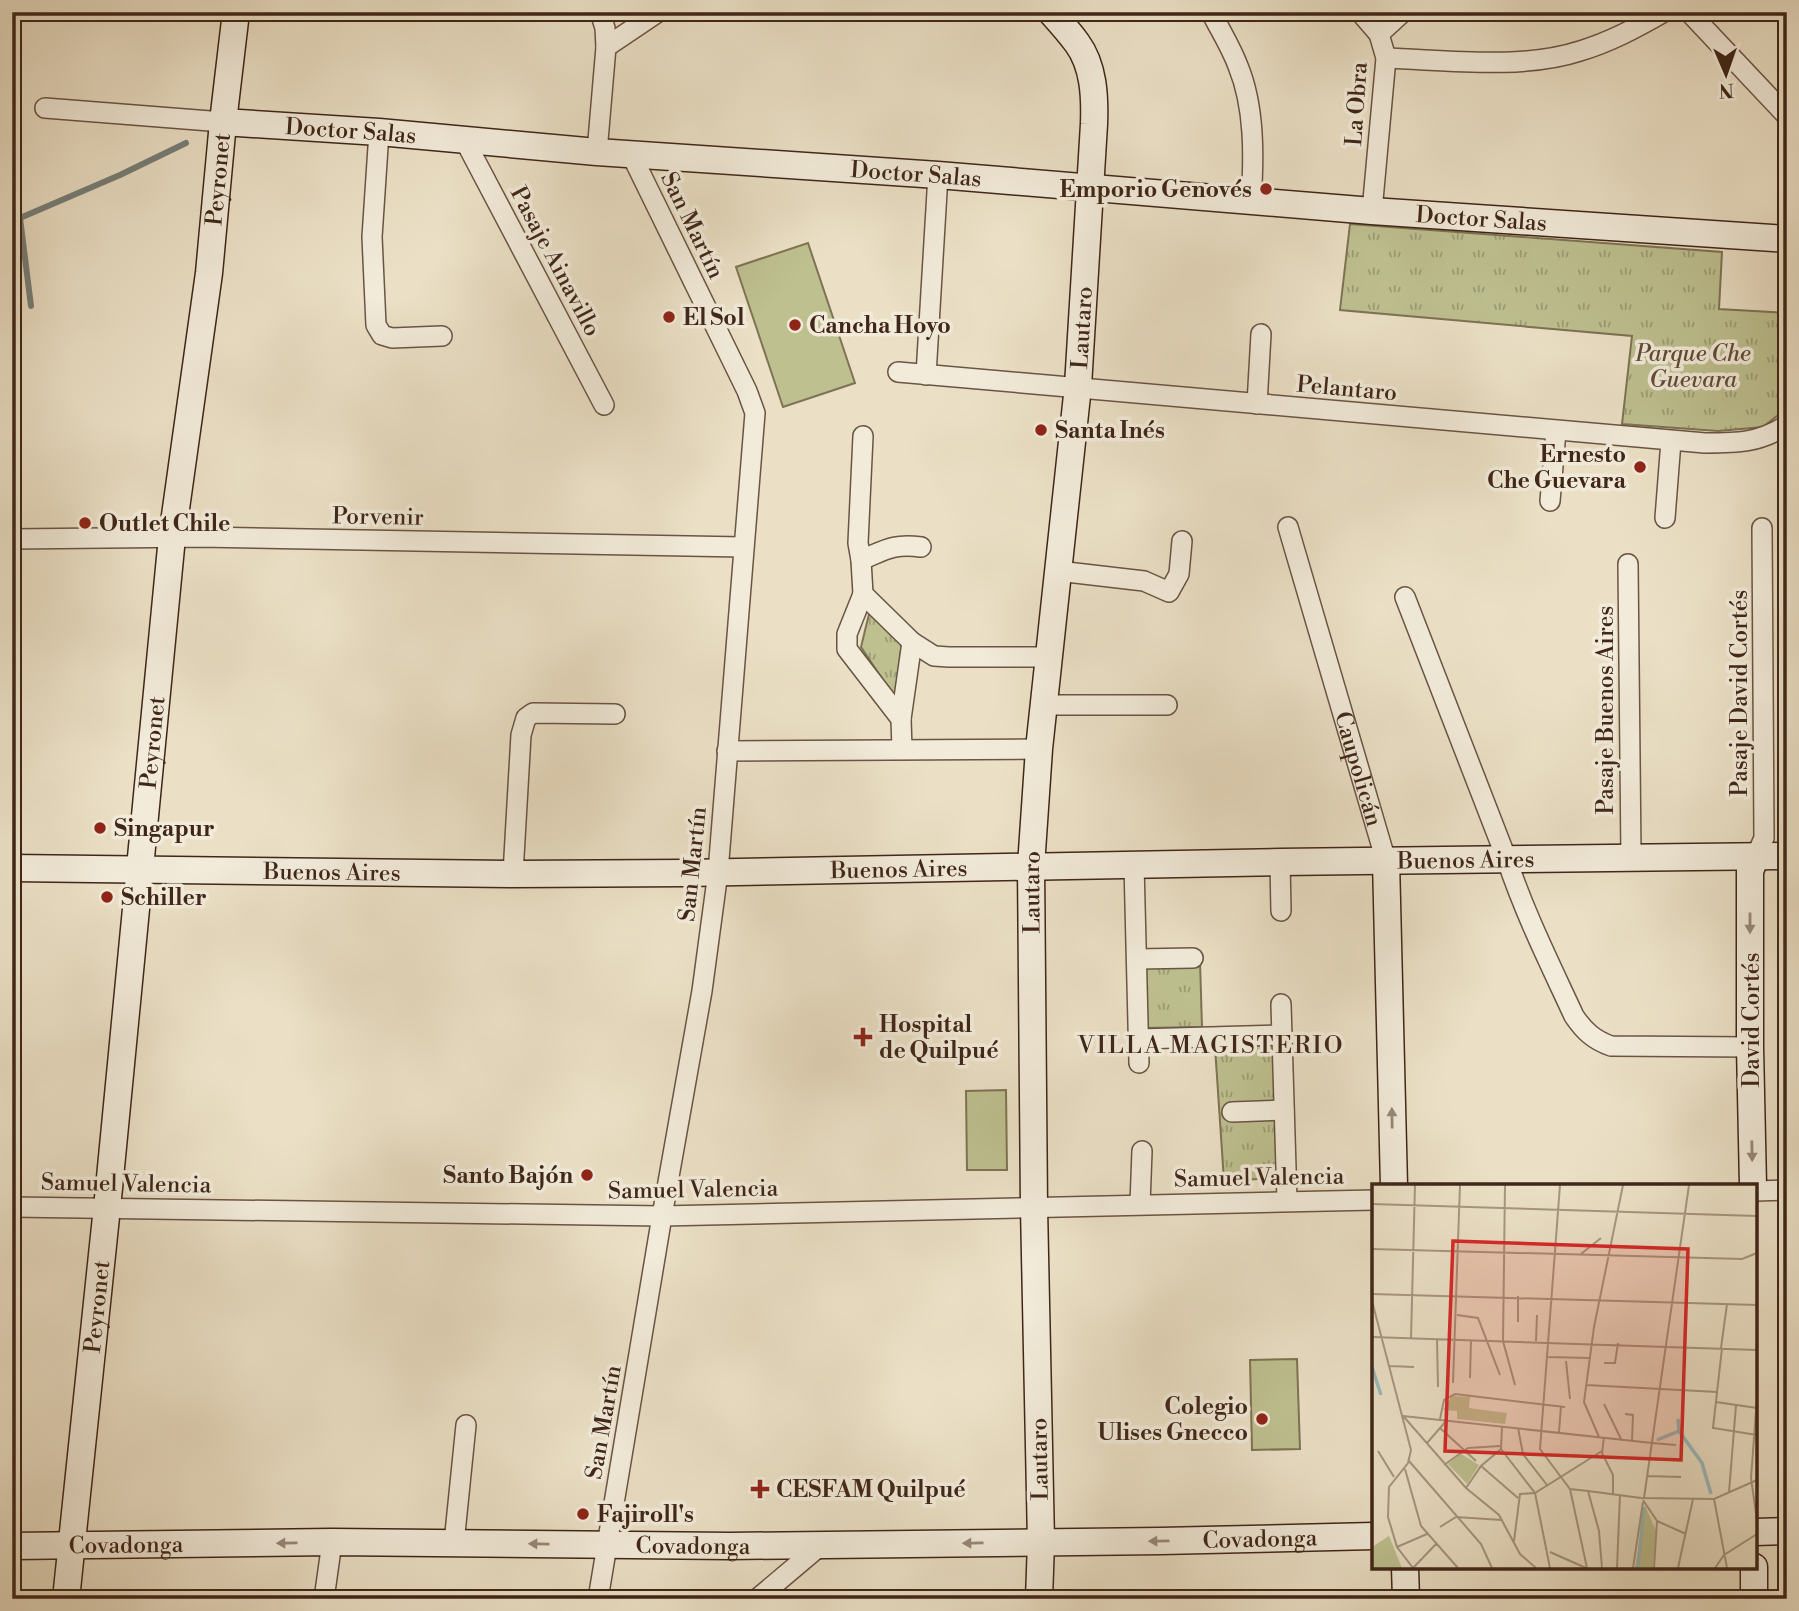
<svg xmlns="http://www.w3.org/2000/svg" width="1799" height="1611" font-family="'Libre Bodoni',serif">
<defs>
<pattern id="park-tufts" width="24" height="20" patternUnits="userSpaceOnUse" patternTransform="scale(1.75)"><rect width="24" height="20" fill="#bec090"/><path d="M3 7l-1-3M5 7V3M7 7l1-3M15 17l-1-3M17 17v-4M19 17l1-3" fill="none" stroke="#9c9c75"/></pattern>
</defs>
<rect width="100%" height="100%" fill="#ebe0c6"/>
<filter id="stains"><feTurbulence type="fractalNoise" baseFrequency=".00286" numOctaves="4"/><feColorMatrix values="0 0 0 0 .2 0 0 0 0 .09 0 0 0 0 .02 0 0 0 .5 -.17"/></filter>
<radialGradient id="worn" r=".72"><stop offset=".6" stop-color="#630" stop-opacity="0"/><stop offset="1" stop-color="#630" stop-opacity=".3"/></radialGradient>
<!-- park -->
<g fill="url(#park-tufts)" stroke="#7e7354" stroke-width="2">
<polygon points="1350,224 1722,252 1719,309 1787,313 1787,408 1763,427 1718,431 1622,424 1632,336 1340,310"/>
<polygon points="869,614 902,642 895,698 861,647"/>
<polygon points="1200,961 1202,1027 1146,1028 1143,964"/>
<polygon points="1274,1045 1278,1178 1224,1181 1215,1047"/>
</g>
<!-- pitch -->
<g fill="#bec090" stroke="#7e7354" stroke-width="2">
<polygon points="808,243 855,383 783,407 736,267"/>
<polygon points="1006,1090 1007,1170 967,1170 966,1091"/>
<polygon points="1297,1359 1300,1449 1252,1450 1250,1360"/>
</g>
<g fill="none" stroke-linecap="round" stroke-linejoin="round">
<!-- stream -->
<g stroke="#767f7a" stroke-width="6">
<polyline points="12,208 20,218 31,306"/>
<polyline points="20,218 120,175 186,143"/>
</g>
<defs>
<g id="street">
<path d="M1211 12C1220 30 1231 47 1238 66 1255 107 1254 158 1251 201"/>
<polyline points="1360,12 1379,34"/>
<polyline points="1689,12 1787,116"/>
<polyline points="606,47 658,12"/>
<path d="M1386 58C1447 60 1522 70 1580 51 1610 42 1636 28 1664 12"/>
<polyline points="45,108 223,122"/>
<polyline points="379,132 372,237 376,325 382,335 392,338 442,336"/>
<polyline points="464,139 604,405"/>
<polyline points="597,152 606,47 605,28 600,12"/>
<polyline points="1372,211 1386,58 1379,34 1403,12"/>
<path d="M898 372 1705 443C1738 443 1758 443 1787 425"/>
<polyline points="926,375 938,175"/>
<polyline points="1257,404 1261,334"/>
<polyline points="863,436 858,543 861,560 863,594 912,642 934,656 949,657 1048,657"/>
<polyline points="1550,501 1556,431"/>
<polyline points="1665,518 1671,441"/>
<path id="s1" d="M1288 527 1386 861"/>
<polyline points="12,539 200,537 743,547"/>
<path d="M861 560C885 550 894 543 921 547"/>
<polyline points="1628,564 1631,857"/>
<polyline points="1058,571 1144,581 1169,592 1179,574 1182,541"/>
<polyline points="863,594 847,634 847,649 901,719 902,749"/>
<path d="M1405 597 1507 860C1525 914 1550 964 1574 1016 1584 1031 1594 1040 1611 1046L1750 1047"/>
<polyline points="1044,705 1167,705"/>
<polyline points="901,719 912,642"/>
<polyline points="727,751 1039,749"/>
<polyline points="1756,856 1764,838 1762,528"/>
<polyline points="1280,862 1281,911"/>
<polyline points="1134,865 1139,1063"/>
<polyline points="513,874 521,735 526,718 533,713 615,714"/>
<polyline points="1137,959 1193,958"/>
<polyline points="1281,1004 1287,1201"/>
<polyline points="1139,1039 1281,1035"/>
<polyline points="1232,1112 1284,1110"/>
<polyline points="1755,1191 1787,1190"/>
<polyline points="1140,1204 1142,1151"/>
<polyline points="12,1207 662,1216 1374,1200"/>
<polyline points="454,1543 466,1425"/>
<polyline points="324,1599 332,1542"/>
<polyline points="598,1599 662,1216 702,991 718,872 755,413 747,391 631,154"/>
<polyline points="757,1599 821,1545"/>
</g>
<g id="secondary">
<path id="s2" d="M223 122 379 132 597 152 938 175 1372 211 1787 239"/>
<polyline points="1386,861 1394,1186"/>
<path id="s3" d="M12 868 513 874 686 873 1280 862 1787 856"/>
<polyline points="1753,1186 1750,1047 1750,871 1756,856"/>
<polyline points="1755,1532 1787,1531"/>
<path id="s4" d="M12 1546 332 1542 730 1546 1161 1541 1374 1536"/>
<polyline points="1405,1567 1406,1599"/>
<polyline points="1754,1567 1754,1599"/>
<path id="s5" d="M66 1599 109 1188 172 537 209 273 223 122 236 12"/>
<path id="s6" d="M1039 1599 1041 1542 1034 1207 1031 866 1039 749 1078 386 1094 124C1095 97 1094 66 1077 43 1069 32 1060 22 1051 12"/>
</g>
</defs>
<!-- street casing -->
<use href="#street" stroke="#6a5444" stroke-width="22"/>
<!-- secondary casing -->
<use href="#secondary" stroke="#3f2618" stroke-width="29"/>
<!-- street -->
<use href="#street" stroke="#f2ebda" stroke-width="19"/>
<!-- secondary -->
<use href="#secondary" stroke="#f2ebda" stroke-width="26"/>
</g>
<!-- one-way arrows -->
<defs><path id="oneway-solid" d="M-6-.8H1V-3.2L6.5 0L1 3.2V.8H-6Z" transform="scale(1.75)"/></defs>
<g fill="#988879">
<use href="#oneway-solid" transform="translate(1750 923) rotate(90)"/>
<use href="#oneway-solid" transform="translate(1392 1118) rotate(-91)"/>
<use href="#oneway-solid" transform="translate(1752 1151) rotate(89)"/>
<use href="#oneway-solid" transform="translate(1159 1541) rotate(179)"/>
<use href="#oneway-solid" transform="translate(287 1543) rotate(179)"/>
<use href="#oneway-solid" transform="translate(973 1543) rotate(179)"/>
<use href="#oneway-solid" transform="translate(539 1544) rotate(-179)"/>
</g>
<!-- markers -->
<g fill="#8f2418" stroke="#f2ebda" stroke-width="2.5">
<circle cx="1266" cy="189" r="7"/>
<circle cx="669" cy="317" r="7"/>
<circle cx="795" cy="325" r="7"/>
<circle cx="1041" cy="430" r="7"/>
<circle cx="1640" cy="467" r="7"/>
<circle cx="85" cy="523" r="7"/>
<circle cx="100" cy="828" r="7"/>
<circle cx="107" cy="897" r="7"/>
<path d="M859.5 1026.5h7v7h7v7h-7v7h-7v-7h-7v-7h7z"/>
<circle cx="587" cy="1175" r="7"/>
<circle cx="1262" cy="1419" r="7"/>
<path d="M756.5 1478.5h7v7h7v7h-7v7h-7v-7h-7v-7h7z"/>
<circle cx="583" cy="1514" r="7"/>
</g>
<g text-anchor="middle" stroke-width="7" stroke-linejoin="round" paint-order="stroke">
<!-- street labels -->
<g font-size="23" fill="#3f2618" stroke="#f2ebda">
<text transform="translate(1356 104) rotate(-86)" y="8">La Obra</text>
<text dy="8" stroke="none"><textPath href="#s2" startOffset="128">Doctor Salas</textPath></text>
<text dy="8" stroke="none"><textPath href="#s2" startOffset="695">Doctor Salas</textPath></text>
<text dy="8" stroke="none"><textPath href="#s5" startOffset="1428">Peyronet</textPath></text>
<text dy="8" stroke="none"><textPath href="#s2" startOffset="1262">Doctor Salas</textPath></text>
<text transform="translate(693 225) rotate(64)" y="8">San Martín</text>
<text transform="translate(556 261) rotate(62)" y="8">Pasaje Ainavillo</text>
<text dy="8" stroke="none"><textPath href="#s6" startOffset="1274">Lautaro</textPath></text>
<text transform="translate(1347 388) rotate(5)" y="8">Pelantaro</text>
<text transform="translate(378 516) rotate(1)" y="8">Porvenir</text>
<text transform="translate(1739 693) rotate(-90)" y="8">Pasaje David Cortés</text>
<text transform="translate(1605 710) rotate(-90)" y="8">Pasaje Buenos Aires</text>
<text dy="8" stroke="none"><textPath href="#s5" startOffset="861">Peyronet</textPath></text>
<text dy="8" stroke="none"><textPath href="#s1" startOffset="252">Caupolicán</textPath></text>
<text dy="8" stroke="none"><textPath href="#s3" startOffset="1454">Buenos Aires</textPath></text>
<text transform="translate(692 864) rotate(-84)" y="8">San Martín</text>
<text dy="8" stroke="none"><textPath href="#s3" startOffset="887">Buenos Aires</textPath></text>
<text dy="8" stroke="none"><textPath href="#s3" startOffset="320">Buenos Aires</textPath></text>
<text dy="8" stroke="none"><textPath href="#s6" startOffset="707">Lautaro</textPath></text>
<text transform="translate(1751 1020) rotate(-90)" y="8">David Cortés</text>
<text transform="translate(1259 1177) rotate(-1)" y="8">Samuel Valencia</text>
<text transform="translate(126 1183) rotate(1)" y="8">Samuel Valencia</text>
<text transform="translate(693 1189) rotate(-1)" y="8">Samuel Valencia</text>
<text dy="8" stroke="none"><textPath href="#s5" startOffset="294">Peyronet</textPath></text>
<text transform="translate(603 1422) rotate(-80)" y="8">San Martín</text>
<text transform="translate(1039 1459) rotate(-91)" y="8">Lautaro</text>
<text dy="8" stroke="none"><textPath href="#s4" startOffset="1248">Covadonga</textPath></text>
<text dy="8" stroke="none"><textPath href="#s4" startOffset="114">Covadonga</textPath></text>
<text dy="8" stroke="none"><textPath href="#s4" startOffset="681">Covadonga</textPath></text>
</g>
<!-- poi labels -->
<g font-size="23" font-weight="bold" fill="#3f2618" stroke="#f2ebda" text-anchor="start">
<text x="1252" y="197" text-anchor="end">Emporio Genovés</text>
<text x="683" y="325">El Sol</text>
<text x="809" y="333">Cancha Hoyo</text>
<text x="1055" y="438">Santa Inés</text>
<text x="1626" y="462" text-anchor="end">Ernesto<tspan x="1626" dy="26">Che Guevara</tspan></text>
<text x="99" y="531">Outlet Chile</text>
<text x="114" y="836">Singapur</text>
<text x="121" y="905">Schiller</text>
<text x="879" y="1032">Hospital<tspan x="879" dy="26">de Quilpué</tspan></text>
<text x="573" y="1183" text-anchor="end">Santo Bajón</text>
<text x="1248" y="1414" text-anchor="end">Colegio<tspan x="1248" dy="26">Ulises Gnecco</tspan></text>
<text x="776" y="1497">CESFAM Quilpué</text>
<text x="597" y="1522">Fajiroll's</text>
</g>
<!-- park labels -->
<g font-size="23" font-style="italic" fill="#5f4c36" stroke="#f2ebda">
<text x="1693" y="361">Parque Che<tspan x="1693" dy="26">Guevara</tspan></text>
</g>
<!-- neighbourhood labels -->
<g font-size="24" letter-spacing="2" fill="#3f2618" stroke="#f2ebda">
<text x="1211" y="1053">VILLA MAGISTERIO</text>
</g>
</g>
<!-- overview -->
<g transform="translate(1372 1184)">
<rect width="385" height="385" fill="#ebe0c6"/>
<path d="M273 321 284 347 281 384H263Z" fill="#bec090"/>
<path d="M80 212 98 213 97 224 135 229 133 240 85 235V227L71 226ZM89 270 107 281 95 300 76 280Z" fill="#bec090"/>
<path d="M17 352 30 384H0V363Z" fill="#bec090"/>
<path fill="none" stroke="#9abbbc" stroke-width="3.5" d="M0 183 9 211M306 235 307 247 330 279 339 310M285 256 307 247M266 384 272 323"/>
<path fill="none" stroke="#a69680" stroke-width="2" d="M133 1 131 157 143 201M188 1 168 265 198 305 216 307 269 314 342 315 385 296M385 1V33M0 20 385 32M0 65 370 75 385 69M209 70 229 54M0 110 385 121M0 117 39 266 36 279 17 303 16 333 25 363 41 384M85 131 106 134 128 191M146 138V112M0 153 385 166M39 154 43 1M65 155 66 203M164 157 165 131M349 164 355 120M350 164 341 244 385 251M176 173 217 174M194 177 198 215M232 179H243L246 159M17 182 42 183M98 194 99 156M81 199 88 1M214 201 345 208M385 214 379 294 385 336M344 218 385 224M232 220 249 255M253 230 261 231 260 257M31 232 280 259M32 233 94 304 127 331 148 370 164 384M68 235 72 216 83 210 193 223M68 244 104 277M146 244 151 270 175 301M187 248 189 222M227 253 212 218 222 143 251 1M232 253 230 269 241 291V310M55 259 75 236M280 259 304 261M129 265 163 309 178 384M6 267 22 293M37 277 109 360 120 384M72 281 96 264 128 262M109 282 146 314M33 285 49 342 86 384M275 292 309 293M94 304 109 282 129 265 130 242M198 305 215 384M216 307 227 347 230 384M357 308 364 221M272 314 317 1M342 315 355 384M271 316 285 337 282 384M285 337 314 350M68 343 84 333 130 336M142 357 148 310 163 309 230 267M25 363 55 350M178 368 214 384M41 384 64 360M245 384 248 311M261 384 271 318M306 384 321 315M343 384 352 371 385 350"/>
<path fill="#d62828" fill-opacity="0.15" stroke="#d62828" stroke-width="3.5" d="M81 57 316 65 309 276 73 267Z"/>
<rect width="385" height="385" fill="none" stroke="#3f2618" stroke-width="3.5"/>
</g>
<!-- margin -->
<rect width="1799" height="1611" fill="none" stroke="#ebe0c6" stroke-width="42"/>
<rect x="14" y="14" width="1771" height="1583" fill="none" stroke="#3f2618" stroke-width="3.5"/>
<rect x="21" y="21" width="1757" height="1569" fill="none" stroke="#3f2618" stroke-width="2"/>
<!-- north arrow -->
<g transform="translate(1726 74) rotate(178)" stroke="#f2ebda" stroke-width="5" paint-order="stroke">
<path d="M0-5L12 26L0 18L-12 26Z" fill="#3f2618"/>
<text y="-10" font-size="19" font-weight="bold" text-anchor="middle" fill="#3f2618">N</text>
</g>
<rect width="100%" height="100%" filter="url(#stains)"/>
<rect width="100%" height="100%" fill="url(#worn)"/>
</svg>
